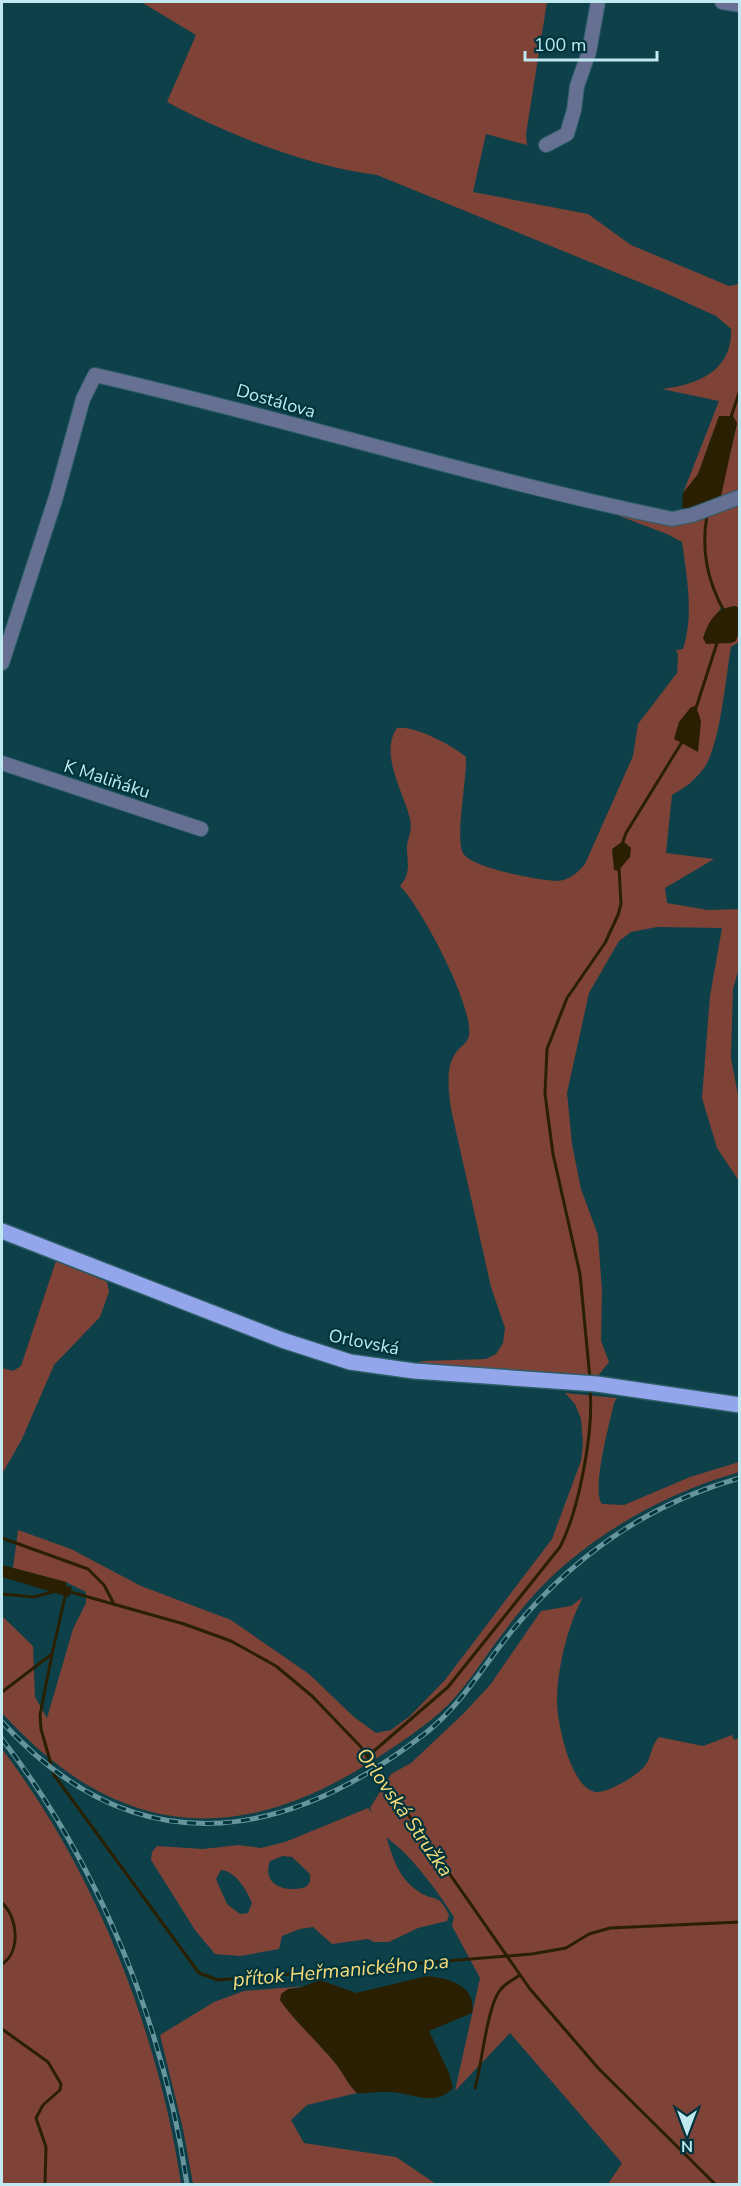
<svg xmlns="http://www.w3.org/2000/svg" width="741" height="2186" font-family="'Nunito Sans',sans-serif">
<rect width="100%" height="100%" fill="#0d4049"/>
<!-- green -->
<g fill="#7e4237" fill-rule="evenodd">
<path d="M141 2H547L526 134 527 145 486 134 473 192 588 214 631 245 729 286 739 284V608H721L706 629 738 637 739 630V642L731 647C726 676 720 746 704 768 695 780 685 788 672 795L666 853 714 859 665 888 667 903 708 910 739 909V968L733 989 731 1058 739 1100V1181L717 1148 702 1098 710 996 722 928 657 927 631 932 619 941 589 993 567 1093 572 1144 581 1189 598 1235 602 1291 601 1341 609 1362 598 1376 415 1363 423 1361 486 1359 496 1354 503 1343 505 1328 491 1287 451 1109C449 1093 445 1068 455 1054 459 1047 467 1044 469 1036 474 1006 421 907 400 886 410 874 408 866 407 851 406 840 413 832 410 819 404 793 379 754 397 728 414 725 452 745 466 757 467 779 455 839 463 853 471 868 541 881 558 881 570 880 578 872 585 864L633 756 638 724 677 673 678 655 676 650 683 649C694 615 687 577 682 542L667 534 609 512 668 526 686 509 691 508 730 454 737 423 712 435 698 475 683 493 719 401 662 389C697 385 733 371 731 329L716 316 661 291 377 175C308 166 228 135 167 102L196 35Z"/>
<polygon points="56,1261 107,1282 109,1292 100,1317 54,1365 22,1439 2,1474 2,1368 13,1371 21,1366"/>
<path d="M565 1393 617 1398 614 1403C610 1422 591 1490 602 1504L624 1505 690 1477 739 1462V1472C677 1490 618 1520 568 1562 544 1582 523 1606 504 1632 485 1656 470 1682 449 1704 425 1727 397 1745 369 1763 230 1851 112 1834 2 1713V1616L33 1646 35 1697 47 1718 73 1629 86 1603V1592L66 1582 13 1568 18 1530 71 1549 141 1586 231 1620 309 1674 354 1717 376 1733 391 1730 410 1716 445 1680 552 1539 581 1461 583 1443 581 1419 575 1404Z"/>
<path d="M583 1597C568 1625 558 1666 557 1698 556 1719 570 1787 595 1792 606 1794 636 1776 643 1768 652 1759 650 1746 659 1737L703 1746 732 1735 734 1740 739 1738V2184H608L622 2163 510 2033 455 2091 480 1978 452 1926 454 1917C435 1888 413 1857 386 1837 393 1856 397 1877 418 1891 434 1903 438 1891 449 1915L447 1921 418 1928 389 1942H374L368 1939 332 1944 313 1927 300 1929 282 1936 279 1949 240 1956 215 1954 195 1930 151 1860 152 1852 157 1846 203 1849 238 1845 261 1848 285 1842 368 1808 372 1813 370 1808 391 1774 411 1763 464 1713 490 1685 541 1611 571 1606ZM283 1856 292 1857 310 1874V1882L306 1887C287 1893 261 1886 270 1861ZM221 1870C236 1871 247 1891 252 1903L248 1913 240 1914 227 1904 216 1879Z"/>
<path d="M2 1749C95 1871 159 2033 181 2184H2Z"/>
<path d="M306 1986 288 1989 280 2000C297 2023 318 2042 336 2064 344 2074 348 2085 357 2093L307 2105 291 2120 304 2143 396 2157 436 2184H193L183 2129 160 2035 214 2002 244 1991Z"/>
</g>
<!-- water -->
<g fill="#2a2001">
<polygon points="719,416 733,416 737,423 721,496 691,508 682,508 683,493 698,474"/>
<path d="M735 606 740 608 739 631 736 641 731 643 706 644 703 638C709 620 716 608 735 606Z"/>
<polygon points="696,706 701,721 698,752 674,739 679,722 691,707"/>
<polygon points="623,841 631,848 630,857 618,871 614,870 612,849"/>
<polygon points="2,1565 66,1582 66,1586 72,1587 69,1597 2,1577"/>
<path d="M427 1976C449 1978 477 1986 472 2013L429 2031 449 2073 453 2088C434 2108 414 2093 390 2092 379 2091 368 2094 357 2093 348 2085 344 2074 336 2064 318 2042 296 2023 280 2000L281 1994 288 1989 299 1988 320 1980 356 1993Z"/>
</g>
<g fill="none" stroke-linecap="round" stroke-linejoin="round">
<!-- stream -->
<g stroke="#2a2001" stroke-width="3">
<polyline points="730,420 740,390"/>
<path d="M707 515C701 550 707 580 724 611"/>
<polyline points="696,708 717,643"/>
<polyline points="622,844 626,833 682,742"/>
<polyline points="590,1379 580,1274 553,1154 545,1094 547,1049 567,998 605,943 618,915 621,904 619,868"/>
<polyline points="2,1538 88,1569 104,1585 113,1602"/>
<polyline points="67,1591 184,1624 231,1641 276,1666 312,1696 361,1747 530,1989 599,2069 715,2184"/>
<polyline points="2,1594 34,1597 56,1591"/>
<polyline points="52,1654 40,1715 41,1729 54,1775 199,1973 218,1980 532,1954 566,1948 589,1934 610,1928 740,1922"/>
<polyline points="2,1692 52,1654 66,1592"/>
<path d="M367 1757 448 1687 560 1547C579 1510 594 1431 590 1389"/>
<path d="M2 1903C18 1917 21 1952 2 1964"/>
<polyline points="2,2029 48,2062 61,2084 60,2090 43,2105 36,2118 46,2147 45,2184"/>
<path d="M475 2088C482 2065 487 2004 501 1989 506 1983 514 1979 520 1975"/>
</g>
<defs>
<g id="minor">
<polyline points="722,2 740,5"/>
<polyline points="546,145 567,134 574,110 577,86 589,52 598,2"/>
<path d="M2 663 56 497 83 399 95 375C289 419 478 479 672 519L692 515 740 497"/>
<polyline points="2,763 201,829"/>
</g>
<polyline id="major" points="2,1231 282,1340 350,1362 414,1371 597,1384 740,1405"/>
</defs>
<!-- minor casing -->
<use href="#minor" stroke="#2d5e67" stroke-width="16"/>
<!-- major casing -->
<use href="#major" stroke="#2d5e67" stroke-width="18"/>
<!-- minor -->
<use href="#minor" stroke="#667093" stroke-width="14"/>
<!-- major -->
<use href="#major" stroke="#93a6ec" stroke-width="15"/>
<defs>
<g id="rail">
<path d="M2 1722C133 1866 283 1845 427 1732 462 1704 483 1666 511 1632 571 1558 647 1504 740 1478"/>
<path d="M2 1739C100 1866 164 2026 187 2184"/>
</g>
</defs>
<!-- rail casing -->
<use href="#rail" stroke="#67959e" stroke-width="5"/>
<!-- rail -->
<use href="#rail" stroke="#00353e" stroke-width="3" stroke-dasharray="9" stroke-linecap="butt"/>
</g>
<g text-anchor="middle" stroke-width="4.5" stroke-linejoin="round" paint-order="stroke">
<!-- street labels -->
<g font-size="18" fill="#bfe8f1" stroke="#00353e">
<text transform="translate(276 401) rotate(16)" y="6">Dostálova</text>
<text transform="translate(107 779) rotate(18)" y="6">K Maliňáku</text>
<text transform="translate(364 1342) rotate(11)" y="6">Orlovská</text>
</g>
<!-- water labels -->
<g font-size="20" font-style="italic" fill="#f9da79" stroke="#00353e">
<text transform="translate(405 1812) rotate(55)" y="7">Orlovská Stružka</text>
<text transform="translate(341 1970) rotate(-5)" y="7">přítok Heřmanického p.a</text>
</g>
</g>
<!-- border -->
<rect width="741" height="2186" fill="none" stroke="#bfe8f1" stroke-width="6"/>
<!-- north arrow -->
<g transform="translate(687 2132) rotate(180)" stroke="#00353e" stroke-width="4.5" paint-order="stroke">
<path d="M0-4.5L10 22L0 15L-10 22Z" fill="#bfe8f1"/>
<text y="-9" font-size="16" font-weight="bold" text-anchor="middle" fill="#bfe8f1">N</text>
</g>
<!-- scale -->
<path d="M525 51v9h132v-9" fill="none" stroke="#bfe8f1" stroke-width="3"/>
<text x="534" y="51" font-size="18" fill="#bfe8f1" stroke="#00353e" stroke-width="4.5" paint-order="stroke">100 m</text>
</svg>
